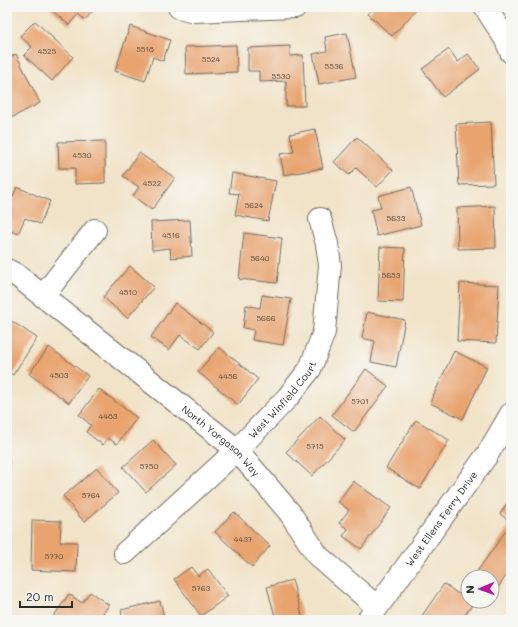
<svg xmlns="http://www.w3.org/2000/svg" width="518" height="627" font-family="Mali,sans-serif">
<rect width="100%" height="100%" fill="#f6f6f2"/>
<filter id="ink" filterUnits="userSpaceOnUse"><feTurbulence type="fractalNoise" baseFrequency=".025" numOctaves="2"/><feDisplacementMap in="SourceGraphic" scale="8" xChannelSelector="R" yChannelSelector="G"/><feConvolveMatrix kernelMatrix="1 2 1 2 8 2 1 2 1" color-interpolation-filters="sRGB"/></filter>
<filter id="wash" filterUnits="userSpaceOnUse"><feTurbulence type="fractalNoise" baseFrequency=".012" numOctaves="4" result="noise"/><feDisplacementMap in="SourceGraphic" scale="16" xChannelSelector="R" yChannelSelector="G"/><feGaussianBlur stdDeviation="0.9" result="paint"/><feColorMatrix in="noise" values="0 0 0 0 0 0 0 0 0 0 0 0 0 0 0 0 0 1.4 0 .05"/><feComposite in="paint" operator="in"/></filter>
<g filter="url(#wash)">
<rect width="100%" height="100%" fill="#f1e3c8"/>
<g id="blocks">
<!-- building -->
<g fill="#e8a36e">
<polygon points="48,7 96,7 85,20 78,14 69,25"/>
<polygon points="374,7 419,7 392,36 368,14"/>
<polygon points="35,21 73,57 52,81 24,55 32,47 20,36"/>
<polygon points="130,26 170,40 163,61 153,57 145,81 115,71"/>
<polygon points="347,33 356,77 319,84 313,54 327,51 325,37"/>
<polygon points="236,45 237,72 186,74 185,47"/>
<polygon points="290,46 290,56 303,55 305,106 286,106 286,81 259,82 259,71 248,71 248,48"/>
<polygon points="449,49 458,62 468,54 480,69 443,97 422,69"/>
<polygon points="16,54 40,103 11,118 7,110 7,59"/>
<polygon points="491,122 494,184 459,185 456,124"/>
<polygon points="315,129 323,168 284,175 280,154 294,152 290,134"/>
<polygon points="357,137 393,170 377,187 356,168 349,175 334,162"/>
<polygon points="105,141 105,183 75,184 75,168 59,168 58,142"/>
<polygon points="139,153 175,178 152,210 133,196 139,187 123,176"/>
<polygon points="232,173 276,181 268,221 235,215 239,194 229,193"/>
<polygon points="17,187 50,201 40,224 25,218 18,234 7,229 7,209"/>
<polygon points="411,187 421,225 377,236 371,210 381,208 378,196"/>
<polygon points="495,206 496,248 458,249 457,208"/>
<polygon points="190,220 192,256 171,258 170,248 152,250 151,222"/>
<polygon points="244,233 282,238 277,283 239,279"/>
<polygon points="380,247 405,248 403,302 378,301"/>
<polygon points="130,266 154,287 127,318 103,297"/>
<polygon points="460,283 499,285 496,343 457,341"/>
<polygon points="262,295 291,299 283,345 252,340 254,330 243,328 246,305 260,308"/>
<polygon points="175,303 213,332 200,349 180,335 169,350 151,337"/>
<polygon points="367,312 405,320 396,367 371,362 375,341 362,338"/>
<polygon points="7,318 37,338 13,375 7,371"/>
<polygon points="49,347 88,376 69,403 29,374"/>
<polygon points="219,347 258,379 238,405 198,372"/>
<polygon points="454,351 487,367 463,419 430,403"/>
<polygon points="366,369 388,386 354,432 332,415"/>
<polygon points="99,389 137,418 117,444 108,438 103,445 86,432 91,425 79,415"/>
<polygon points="320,416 345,440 312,476 286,452"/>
<polygon points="416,420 449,440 420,489 386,468"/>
<polygon points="153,440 176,465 146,492 123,467"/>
<polygon points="7,459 9,459 8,499 7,499"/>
<polygon points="97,468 118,493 84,522 63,496"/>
<polygon points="353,481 391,508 361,549 343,536 348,529 339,523 349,510 338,502"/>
<polygon points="511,497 511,522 500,514"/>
<polygon points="234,512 270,546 252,567 215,532"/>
<polygon points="32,520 61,521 60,542 77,542 76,572 31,570"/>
<polygon points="508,528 511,530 511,569 492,596 492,577 473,577"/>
<polygon points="191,567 198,576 208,569 228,596 201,616 174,579"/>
<polygon points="292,580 302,615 302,620 276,620 267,587"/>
<polygon points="444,584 473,604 461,620 419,620"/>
<polygon points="90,592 109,605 98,620 51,620 69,594 82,603"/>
<polygon points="160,601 165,620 123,620 121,610"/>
</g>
</g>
</g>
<g filter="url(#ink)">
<use href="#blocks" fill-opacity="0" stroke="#706b62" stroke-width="1"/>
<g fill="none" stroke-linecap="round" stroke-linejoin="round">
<defs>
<g id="minor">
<polyline points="179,7 194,11 295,7"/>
<polyline points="485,7 505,38 511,52"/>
<path id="s1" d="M7 270 15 274 237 450 290 513 318 556 377 607"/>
<polyline points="43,296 95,230"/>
<path id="s2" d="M125 553 237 450 288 397 310 369 324 332 330 265 327 244 320 219"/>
<path id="s3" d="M368 620 487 455 511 414"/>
</g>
</defs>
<!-- minor casing -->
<use href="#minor" stroke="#706b62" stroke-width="24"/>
<!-- minor -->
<use href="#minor" stroke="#fff" stroke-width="22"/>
</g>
</g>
<g text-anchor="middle" stroke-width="3" stroke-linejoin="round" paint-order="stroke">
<!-- number labels -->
<g font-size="8" fill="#5a493c">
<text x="145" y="52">5518</text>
<text x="47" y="54">4525</text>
<text x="211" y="62">5524</text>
<text x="334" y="69">5536</text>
<text x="281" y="79">5530</text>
<text x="82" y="158">4530</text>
<text x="152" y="186">4522</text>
<text x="254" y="208">5624</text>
<text x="396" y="221">5633</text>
<text x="171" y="238">4516</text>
<text x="260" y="261">5640</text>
<text x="391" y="278">5653</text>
<text x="128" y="295">4510</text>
<text x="266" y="321">5666</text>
<text x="59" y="378">4503</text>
<text x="228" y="379">4456</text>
<text x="360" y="404">5701</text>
<text x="108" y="419">4483</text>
<text x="315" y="449">5715</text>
<text x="149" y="469">5750</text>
<text x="91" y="498">5764</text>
<text x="243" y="542">4437</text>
<text x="54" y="559">5770</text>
<text x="201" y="591">5763</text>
</g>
<!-- street labels -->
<g font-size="10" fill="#2b2b2b" stroke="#f6f6f2">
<text dy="4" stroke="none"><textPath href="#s2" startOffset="220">West Winfield Court</textPath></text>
<text dy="4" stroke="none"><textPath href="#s1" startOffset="274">North Yorgason Way</textPath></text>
<text dy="4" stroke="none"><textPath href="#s3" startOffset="125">West Ellens Ferry Drive</textPath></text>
</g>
</g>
<!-- margin -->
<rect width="518" height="627" fill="none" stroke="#f6f6f2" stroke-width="24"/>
<!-- north arrow -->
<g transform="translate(480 589) rotate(268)"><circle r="19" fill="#f6f6f2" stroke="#a5a5a2"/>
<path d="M0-3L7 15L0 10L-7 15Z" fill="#b5179e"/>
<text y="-6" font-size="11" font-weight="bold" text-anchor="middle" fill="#2b2b2b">N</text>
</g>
<!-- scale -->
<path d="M20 601v6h52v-6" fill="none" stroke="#2b2b2b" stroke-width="2"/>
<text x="26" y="601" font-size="12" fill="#2b2b2b" stroke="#f6f6f2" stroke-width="3" paint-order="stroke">20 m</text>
</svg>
